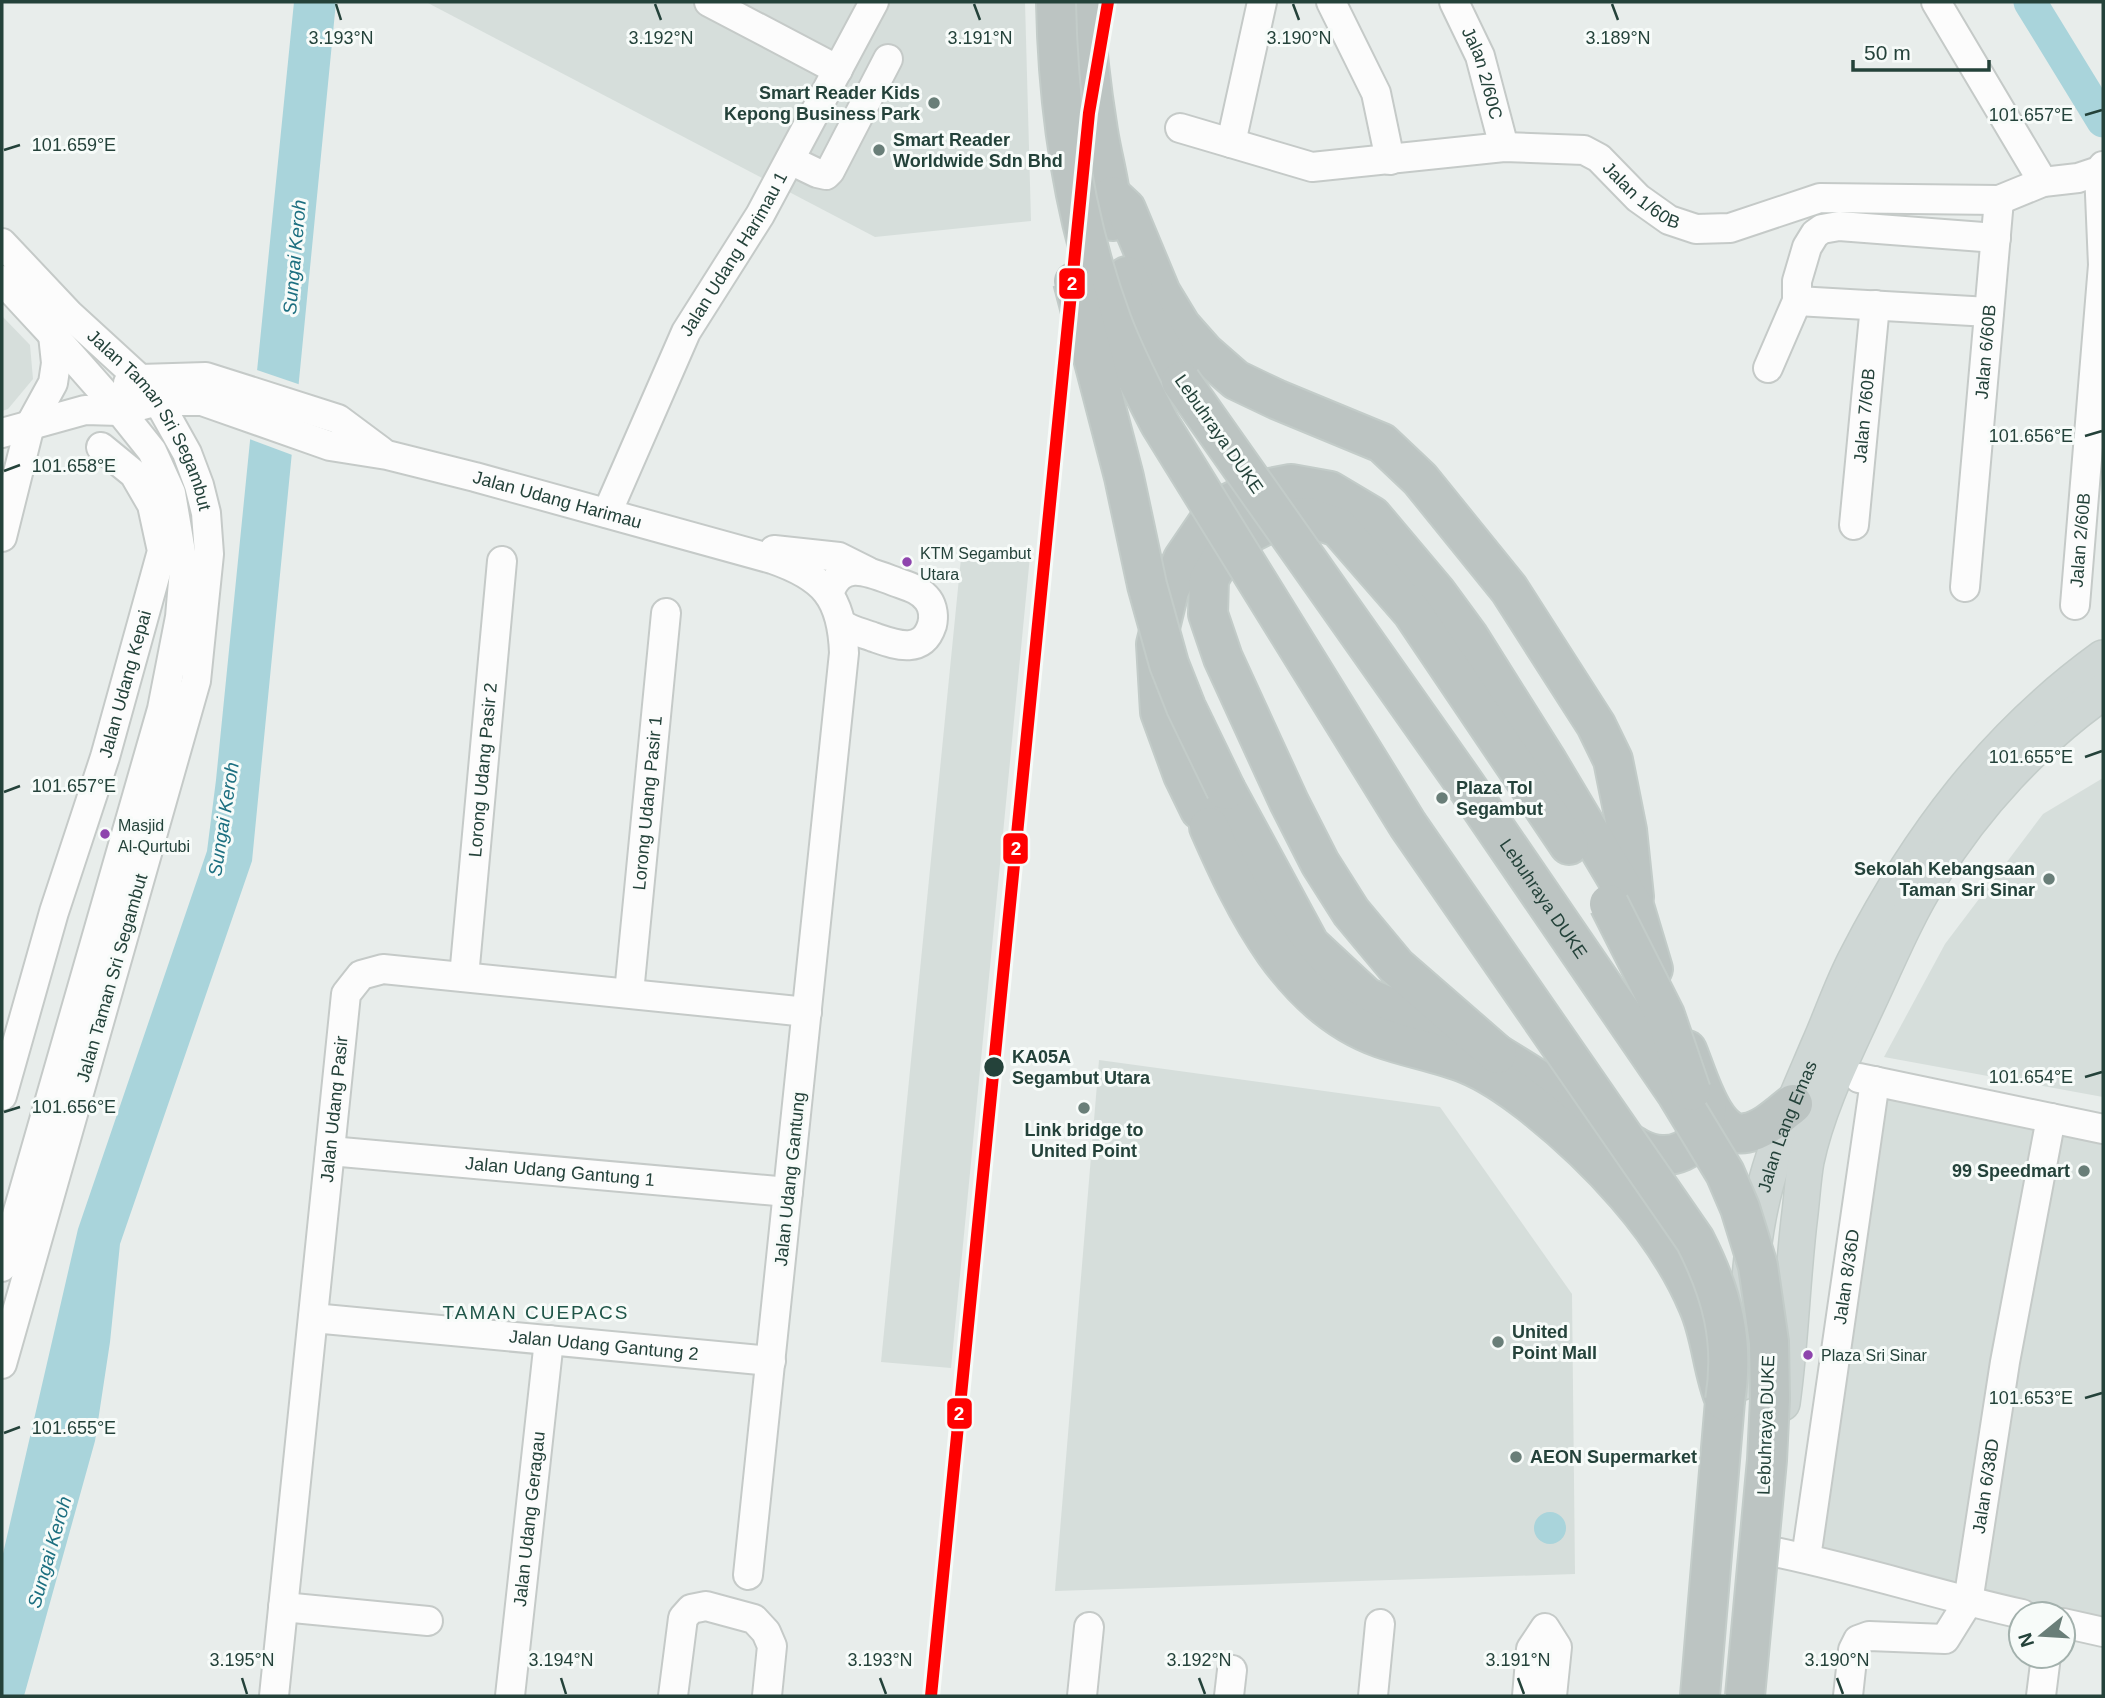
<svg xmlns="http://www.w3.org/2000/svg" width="2105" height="1698" font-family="Helvetica,sans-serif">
<rect width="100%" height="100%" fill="#e8edeb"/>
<!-- built -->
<g fill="#d6dedb">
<polygon points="426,2 1025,2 1031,221 875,237"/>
<polygon points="2,316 30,345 33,379 8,409 2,411"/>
<polygon points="962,548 1030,556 951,1368 881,1362"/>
<polygon points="2103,778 2103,1097 1884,1057 1945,944 2043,814"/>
<polygon points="1099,1060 1440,1107 1572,1294 1575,1574 1055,1591"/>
<polygon points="1880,1091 2103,1136 2103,1626 2063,1614 2052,1614 1959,1593 1813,1553"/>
</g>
<!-- water -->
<g fill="#a9d4db">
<polygon points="294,2 336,2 252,861 120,1244 110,1342 95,1441 24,1696 2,1696 2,1558 78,1229 207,851 216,780"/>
<circle cx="1550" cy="1528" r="16"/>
</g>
<!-- pier -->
<polygon fill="#e8edeb" points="254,369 301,385 295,456 247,438"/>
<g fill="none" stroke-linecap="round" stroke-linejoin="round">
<!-- river -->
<polyline stroke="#a9d4db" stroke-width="33" points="2030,2 2103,121"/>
<defs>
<g id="minor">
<polyline points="709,2 838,70"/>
<polyline points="1331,2 1376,93 1390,160"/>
<path id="s1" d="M1454 2 1480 56 1504 147"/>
<polyline points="1936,2 2043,182"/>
<path id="s2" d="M1180 128 1312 167 1504 147 1584 150 1599 158 1638 198 1669 220 1696 229 1730 228 1820 198 1999 200 2043 182 2078 178 2099 171 2103 166"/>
<polyline points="1231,143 1262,2"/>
<polyline points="790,160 817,173 826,175 830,171 888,59"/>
<path id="s3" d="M2 243 69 314 140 379 158 401 187 453 199 485 206 513 209 554 196 681 2 1364"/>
<polyline points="2,280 53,335 120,411 152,451 171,493 184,570 180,617 162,709 2,1267"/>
<polyline points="1797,301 1989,312"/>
<polyline points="1768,368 1797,301 1797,281 1807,247 1815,234 1822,229 1839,226 1996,238"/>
<polyline points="128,383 140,379 206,377 338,419 381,451"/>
<path id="s4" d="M2 433 85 410 120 411 158 401H202L330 446 387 455 475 477 772 559C824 577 842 597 844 653L748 1575"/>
<path id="s5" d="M607 513 686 332 760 215 874 2"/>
<path id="s6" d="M1854 525 1875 305"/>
<polyline points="2,537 30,425 53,383 56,363 53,335"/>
<polyline points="774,550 839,557 867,571"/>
<path id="s7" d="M1965 587 1999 200"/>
<path d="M829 594C841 558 869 572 896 582 907 586 920 589 928 600 933 607 934 617 932 625 922 656 894 644 873 637 863 633 852 631 843 625"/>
<path id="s8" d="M2075 605 2103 265 2099 171"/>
<path id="s9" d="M464 977 502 561"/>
<path id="s10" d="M629 993 666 613"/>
<polyline points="1859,1078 2103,1129"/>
<path id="s11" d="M2 1096 54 912 105 757 162 551 152 505 134 474 101 447"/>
<path id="s12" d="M330 1151 788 1192"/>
<path id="s13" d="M313 1318 771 1361"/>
<path d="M1765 1550C1852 1567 1936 1595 2022 1614"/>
<path id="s14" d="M1806 1558 1875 1081"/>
<polyline points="283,1607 428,1621"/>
<polyline points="2063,1623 2103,1632"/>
<path id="s15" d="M274 1696 346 994 361 975 383 969 807 1012"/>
<path id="s16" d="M510 1696 549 1340"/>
<polyline points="673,1696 683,1618 691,1609 706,1606 754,1619 766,1632 772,1646 767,1696"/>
<polyline points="1082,1696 1089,1627"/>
<polyline points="1229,1696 1232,1670"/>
<polyline points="1373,1696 1380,1624"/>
<polyline points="1527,1696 1531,1649 1545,1628 1557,1647 1552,1696"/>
<path id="s17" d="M1848 1696 1853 1650 1858 1640 1869 1636 1945 1639 1968 1602 2005 1362 2051 1118"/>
<polyline points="2041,1696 2046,1656"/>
</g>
<g id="major">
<path id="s18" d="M1742 1382C1748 1316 1748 1248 1766 1183 1779 1135 1800 1090 1819 1045 1832 1016 1842 985 1857 957 1918 838 1994 737 2103 658"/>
<path d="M1782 1403C1791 1340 1792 1276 1800 1213 1802 1196 1803 1178 1806 1161 1817 1109 1841 1061 1863 1013 1885 967 1904 919 1931 876 1975 805 2035 740 2103 692"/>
</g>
<g id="highway">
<path d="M1084 2C1086 45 1091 88 1098 131 1103 162 1112 190 1113 221"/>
<polyline points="1112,196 1126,209 1161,293 1181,326 1204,352 1236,380 1278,400 1382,443 1420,479 1509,589 1596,725 1613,760 1627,830 1634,897"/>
<polyline points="1127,276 1150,327 1181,381"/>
<polyline points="1226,790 1310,945 1366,997 1497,1054 1584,1108 1619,1136"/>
<polyline points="1200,810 1183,775 1160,712 1156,644 1169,591 1183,559 1217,509 1254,491 1291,484 1330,491 1372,516 1436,592 1469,637 1547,761 1635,909 1653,969"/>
<path d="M1209 827C1245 909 1291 1006 1381 1038 1409 1048 1440 1053 1467 1064 1489 1073 1512 1089 1530 1103 1596 1155 1665 1227 1698 1305 1712 1336 1712 1370 1725 1401L1700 1696"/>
<path d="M1687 1050C1697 1073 1714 1140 1746 1133 1764 1130 1779 1115 1793 1104"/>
<polyline points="1497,1054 1396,966 1351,912 1320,863 1289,802 1223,658 1208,614 1209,579 1230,543 1279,518 1308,517 1338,527 1412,612 1569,845"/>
<path d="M1615 1134C1629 1143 1644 1154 1661 1155 1693 1157 1708 1130 1706 1102"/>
</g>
</defs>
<!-- minor casing -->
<use href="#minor" stroke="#c5cac8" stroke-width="32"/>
<!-- major casing -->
<use href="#major" stroke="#c3ccc9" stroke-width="38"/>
<!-- highway casing -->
<use href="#highway" stroke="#c3ccc9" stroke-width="42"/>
<!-- minor -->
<use href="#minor" stroke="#fcfcfc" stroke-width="28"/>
<!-- major -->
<use href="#major" stroke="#cfd7d5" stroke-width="35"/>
<!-- highway -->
<use href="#highway" stroke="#bcc4c2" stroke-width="38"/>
<defs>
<g id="highway-bridge">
<path d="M1056 2C1058 110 1074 220 1112 322 1125 357 1143 391 1160 424L1408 825 1695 1240C1722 1293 1735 1341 1725 1401"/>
<polyline points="1073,281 1124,477 1147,585 1169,664 1186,707 1226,790"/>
<path id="s19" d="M1181 381 1465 784 1677 1094 1725 1173 1740 1208 1758 1266 1769 1342 1770 1399 1767 1460 1745 1696"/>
<polyline points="1609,904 1665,1015 1691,1091"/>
</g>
</defs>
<!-- highway-bridge casing -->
<use href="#highway-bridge" stroke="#c3ccc9" stroke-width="42" stroke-linecap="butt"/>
<!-- highway-bridge -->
<use href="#highway-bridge" stroke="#bcc4c2" stroke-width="38"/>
<defs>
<polyline id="rail-1" points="931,1696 1089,113 1108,2"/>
</defs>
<!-- rail-1 casing -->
<use href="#rail-1" stroke="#f7fbf9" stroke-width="18"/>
<!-- rail-1 -->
<use href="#rail-1" stroke="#f00" stroke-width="12"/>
</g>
<!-- ticks -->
<path fill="none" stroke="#24423a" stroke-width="2.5" d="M336 4 341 20M655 4 661 20M974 4 980 20M1293 4 1299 20M1612 4 1618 20M2085 115 2102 110M4 150 20 145M2085 436 2102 431M4 471 20 465M2085 757 2102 751M4 792 20 786M2085 1077 2102 1072M4 1112 20 1107M2085 1398 2102 1393M4 1433 20 1427M242 1678 247 1694M561 1678 566 1694M880 1678 886 1694M1199 1678 1205 1694M1518 1678 1524 1694M1837 1678 1843 1694"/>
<!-- markers -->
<g fill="#697e78" stroke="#f7fbf9" stroke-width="2.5">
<circle cx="934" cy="103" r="7"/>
<circle cx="879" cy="150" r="7"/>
<circle cx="1442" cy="798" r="7"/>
<circle cx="2049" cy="879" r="7"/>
<circle cx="1084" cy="1108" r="7"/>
<circle cx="2084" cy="1171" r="7"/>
<circle cx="1498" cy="1342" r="7"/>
<circle cx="1516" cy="1457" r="7"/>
</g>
<g fill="#8e44ad" stroke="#f7fbf9" stroke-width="2.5">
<circle cx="907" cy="562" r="6"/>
<circle cx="105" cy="834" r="6"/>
<circle cx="1808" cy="1355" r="6"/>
</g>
<circle fill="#24423a" stroke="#f7fbf9" stroke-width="2.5" cx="994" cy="1067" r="11"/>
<g text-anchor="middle" stroke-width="6" stroke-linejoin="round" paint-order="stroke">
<!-- bus labels -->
<g font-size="16" fill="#24423a" stroke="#f7fbf9" text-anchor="start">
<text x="920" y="559">KTM Segambut<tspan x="920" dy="21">Utara</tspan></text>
<text x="118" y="831">Masjid<tspan x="118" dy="21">Al-Qurtubi</tspan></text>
<text x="1821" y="1361">Plaza Sri Sinar</text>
</g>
<!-- street labels -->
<g font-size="18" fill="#24423a" stroke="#f7fbf9">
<text dy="6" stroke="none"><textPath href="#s1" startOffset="77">Jalan 2/60C</textPath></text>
<text dy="6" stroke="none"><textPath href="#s2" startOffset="485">Jalan 1/60B</textPath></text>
<text dy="6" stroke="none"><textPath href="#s5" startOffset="289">Jalan Udang Harimau 1</textPath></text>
<text dy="6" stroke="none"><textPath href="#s7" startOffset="236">Jalan 6/60B</textPath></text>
<text dy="6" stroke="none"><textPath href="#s6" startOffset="110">Jalan 7/60B</textPath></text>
<text dy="6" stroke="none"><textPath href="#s3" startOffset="234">Jalan Taman Sri Segambut</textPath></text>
<text transform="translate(1219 434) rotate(55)" y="6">Lebuhraya DUKE</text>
<text dy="6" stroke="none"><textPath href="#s4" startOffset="574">Jalan Udang Harimau</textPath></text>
<text dy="6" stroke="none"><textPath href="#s8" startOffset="65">Jalan 2/60B</textPath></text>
<text dy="6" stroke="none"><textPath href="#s11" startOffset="430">Jalan Udang Kepai</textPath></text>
<text dy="6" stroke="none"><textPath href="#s9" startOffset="208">Lorong Udang Pasir 2</textPath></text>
<text dy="6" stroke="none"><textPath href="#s10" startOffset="191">Lorong Udang Pasir 1</textPath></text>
<text dy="6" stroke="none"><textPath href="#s19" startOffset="632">Lebuhraya DUKE</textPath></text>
<text transform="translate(112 978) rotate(-74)" y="6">Jalan Taman Sri Segambut</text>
<text dy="6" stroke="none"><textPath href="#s15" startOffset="590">Jalan Udang Pasir</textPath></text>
<text dy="6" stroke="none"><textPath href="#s18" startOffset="261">Jalan Lang Emas</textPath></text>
<text dy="6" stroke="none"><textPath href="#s12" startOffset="231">Jalan Udang Gantung 1</textPath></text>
<text transform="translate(790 1179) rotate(-84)" y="6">Jalan Udang Gantung</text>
<text dy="6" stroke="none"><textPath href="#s14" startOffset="284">Jalan 8/36D</textPath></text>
<text dy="6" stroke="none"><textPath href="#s13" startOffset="292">Jalan Udang Gantung 2</textPath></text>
<text transform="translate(1766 1425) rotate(-88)" y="6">Lebuhraya DUKE</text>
<text dy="6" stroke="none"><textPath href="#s17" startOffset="306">Jalan 6/38D</textPath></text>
<text dy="6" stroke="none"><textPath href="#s16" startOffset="178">Jalan Udang Geragau</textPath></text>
</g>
<!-- poi labels -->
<g font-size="18" font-weight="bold" fill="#24423a" stroke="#f7fbf9" text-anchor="start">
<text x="920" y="99" text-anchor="end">Smart Reader Kids<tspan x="920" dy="21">Kepong Business Park</tspan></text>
<text x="893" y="146">Smart Reader<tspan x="893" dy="21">Worldwide Sdn Bhd</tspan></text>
<text x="1456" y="794">Plaza Tol<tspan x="1456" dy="21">Segambut</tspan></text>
<text x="2035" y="875" text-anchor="end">Sekolah Kebangsaan<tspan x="2035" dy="21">Taman Sri Sinar</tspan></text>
<text x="1084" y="1136" text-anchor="middle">Link bridge to<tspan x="1084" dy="21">United Point</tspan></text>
<text x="2070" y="1177" text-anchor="end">99 Speedmart</text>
<text x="1512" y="1338">United<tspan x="1512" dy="21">Point Mall</tspan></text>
<text x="1530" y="1463">AEON Supermarket</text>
</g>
<!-- stop labels -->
<g font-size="18" font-weight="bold" fill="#24423a" stroke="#f7fbf9" text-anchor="start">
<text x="1012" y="1063">KA05A<tspan x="1012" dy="21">Segambut Utara</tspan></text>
</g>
<!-- water labels -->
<g font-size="19" font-style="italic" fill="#1c6f80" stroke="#f7fbf9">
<text transform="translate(294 257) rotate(-85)" y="7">Sungai Keroh</text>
<text transform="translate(223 819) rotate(-81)" y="7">Sungai Keroh</text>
<text transform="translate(49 1552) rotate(-74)" y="7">Sungai Keroh</text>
</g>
<!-- neighbourhood labels -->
<g font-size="19" letter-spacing="2" fill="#1f5548" stroke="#f7fbf9">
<text x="536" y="1319">TAMAN CUEPACS</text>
</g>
</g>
<g font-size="18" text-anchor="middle" fill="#24423a" stroke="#f7fbf9" stroke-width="6" stroke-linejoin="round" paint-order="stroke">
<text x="341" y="44">3.193°N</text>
<text x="661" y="44">3.192°N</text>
<text x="980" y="44">3.191°N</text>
<text x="1299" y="44">3.190°N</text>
<text x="1618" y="44">3.189°N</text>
<text x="2031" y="121">101.657°E</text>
<text x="74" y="151">101.659°E</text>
<text x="2031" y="442">101.656°E</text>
<text x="74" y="472">101.658°E</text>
<text x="2031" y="763">101.655°E</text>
<text x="74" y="792">101.657°E</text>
<text x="2031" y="1083">101.654°E</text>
<text x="74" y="1113">101.656°E</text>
<text x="2031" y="1404">101.653°E</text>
<text x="74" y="1434">101.655°E</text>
<text x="561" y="1666">3.194°N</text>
<text x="880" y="1666">3.193°N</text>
<text x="1199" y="1666">3.192°N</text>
<text x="1518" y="1666">3.191°N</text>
<text x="1837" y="1666">3.190°N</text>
<text x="242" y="1666">3.195°N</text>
</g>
<g stroke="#f7fbf9" stroke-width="2.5">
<rect x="1058" y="267" width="28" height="33" rx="7" fill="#f00"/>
<rect x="1002" y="832" width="27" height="33" rx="7" fill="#f00"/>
<rect x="946" y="1397" width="27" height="33" rx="7" fill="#f00"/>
</g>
<g font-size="19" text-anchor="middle" font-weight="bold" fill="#fff">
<text x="1072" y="290">2</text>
<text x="1016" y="855">2</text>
<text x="959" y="1420">2</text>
</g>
<!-- border -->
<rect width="2105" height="1698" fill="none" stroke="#24423a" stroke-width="7"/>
<!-- north arrow -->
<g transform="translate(2042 1635) rotate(252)"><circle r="33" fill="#f7fbf9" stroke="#a3b1ad" stroke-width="2"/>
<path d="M0-5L12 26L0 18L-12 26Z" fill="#697e78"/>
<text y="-10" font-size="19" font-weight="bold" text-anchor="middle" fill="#24423a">N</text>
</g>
<!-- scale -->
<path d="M1853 60v10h136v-10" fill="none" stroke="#24423a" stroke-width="3.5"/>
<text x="1864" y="60" font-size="21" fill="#24423a" stroke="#f7fbf9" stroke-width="5" paint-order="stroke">50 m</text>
</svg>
